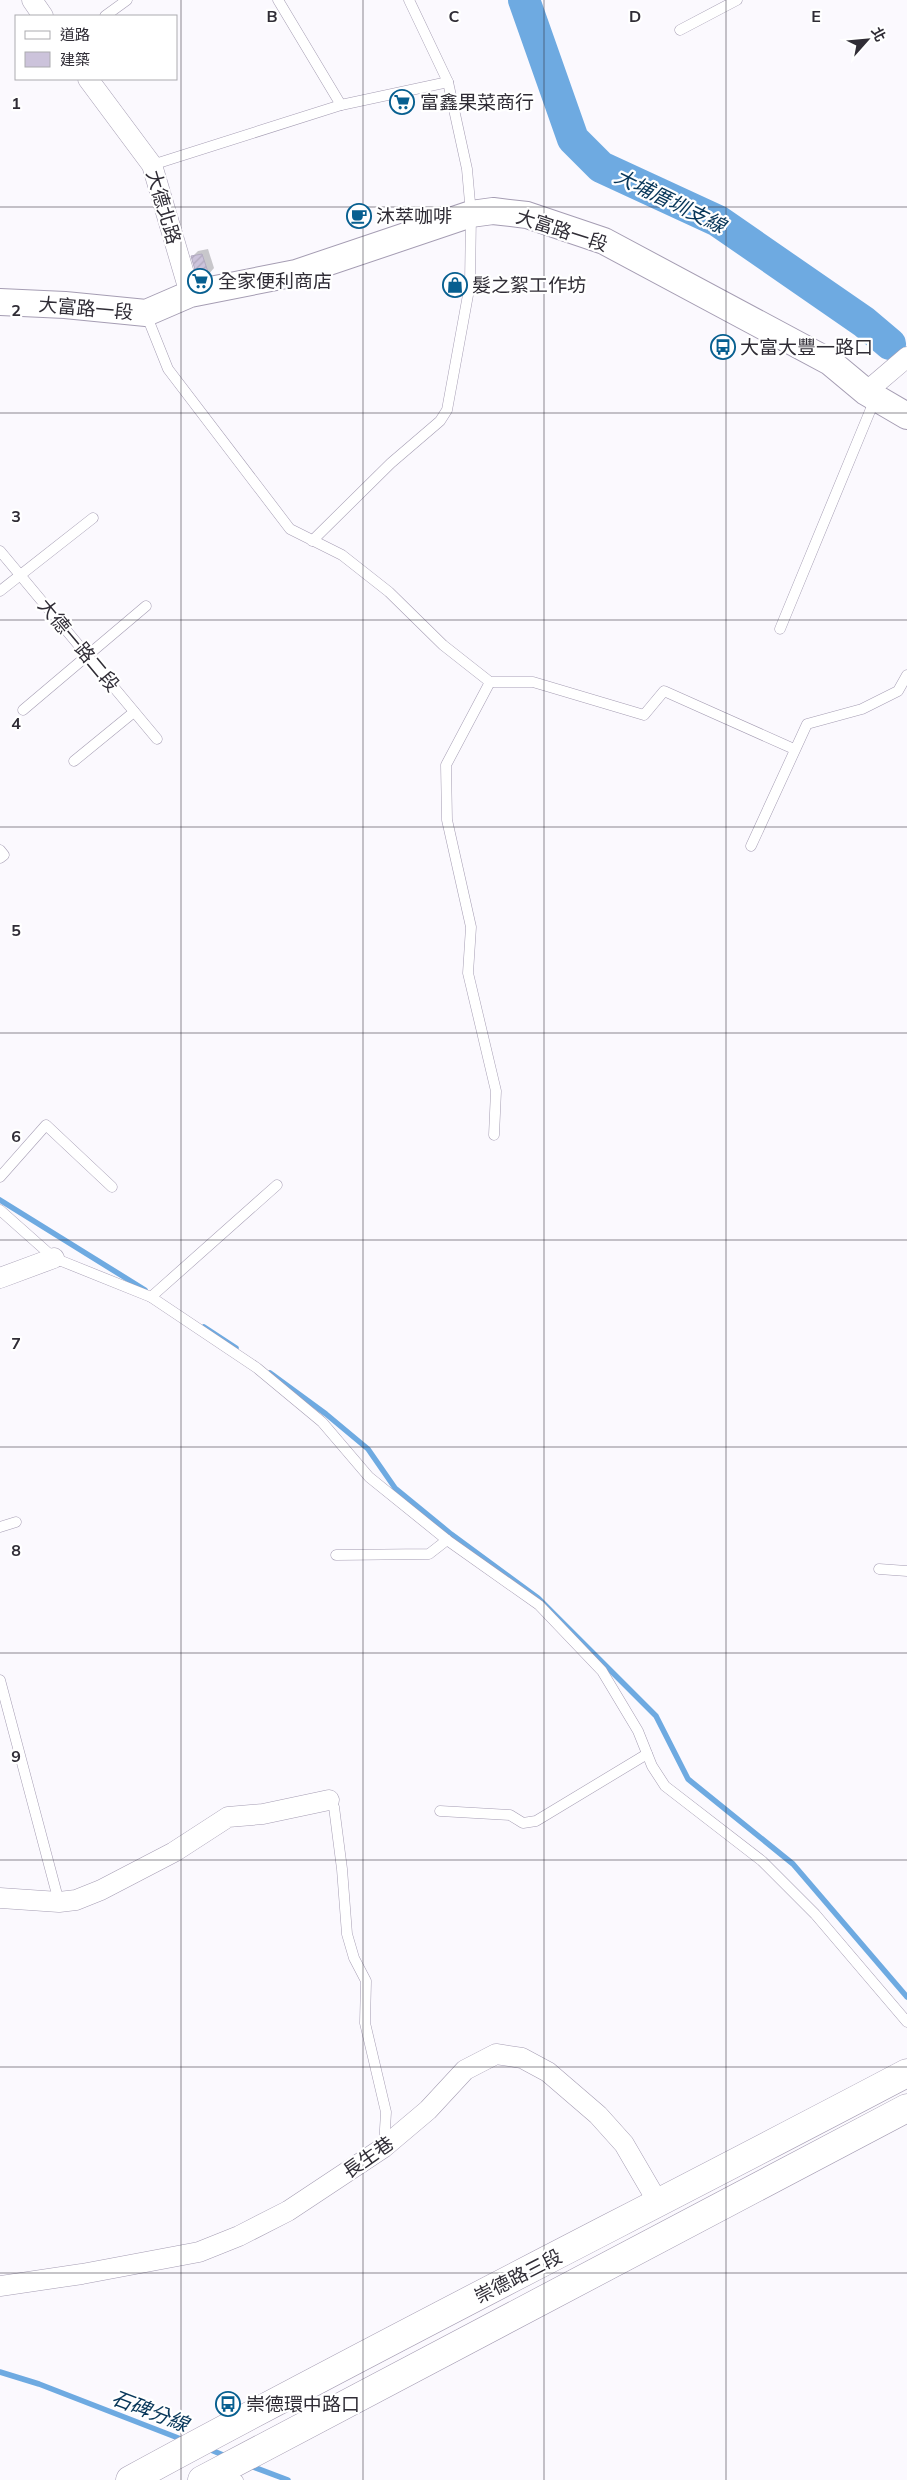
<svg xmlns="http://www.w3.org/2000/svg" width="907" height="2480" font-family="Mulish,'Noto Sans TC',sans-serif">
<defs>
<pattern id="building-hatch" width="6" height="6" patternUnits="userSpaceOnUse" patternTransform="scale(1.25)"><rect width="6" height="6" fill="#ccc3db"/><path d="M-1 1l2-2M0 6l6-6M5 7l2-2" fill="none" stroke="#b0a8bd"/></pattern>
</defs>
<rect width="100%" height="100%" fill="#fbf9fe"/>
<!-- shadow -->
<polygon fill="#0003" points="208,249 214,268 209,274 198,276 193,256 198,251"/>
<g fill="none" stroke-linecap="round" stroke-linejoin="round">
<!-- stream -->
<g stroke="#6eaae1" stroke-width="5.5">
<polyline points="0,1200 145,1290"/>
<polyline points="204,1327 236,1348"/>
<polyline points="270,1373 326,1414 368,1449 395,1488 451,1534 538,1598 656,1716 688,1779 793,1864 907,1997"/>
<polyline points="0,2372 39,2384 186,2441"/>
<polyline points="206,2448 228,2457"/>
<polyline points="248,2465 288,2480"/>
</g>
<!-- river -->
<polyline stroke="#6eaae1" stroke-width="32" points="524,0 573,139 601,167 718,221 864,322 890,344"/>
</g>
<!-- building -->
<polygon fill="url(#building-hatch)" stroke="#b2aac1" points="202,254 209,275 197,277 191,256"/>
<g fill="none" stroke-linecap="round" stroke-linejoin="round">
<defs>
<g id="service">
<polyline points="278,0 341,105"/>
<polyline points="105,16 127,0"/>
<polyline points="680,30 737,0"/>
<polyline points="152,165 341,105 448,82"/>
<polyline points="146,314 168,369 290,529 342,555 389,592 443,645 490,682 533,682 644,715 664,691 794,749"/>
<polyline points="312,541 391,463 440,421 447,410 470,284 471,214 467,169 448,82 409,0"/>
<polyline points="0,551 157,739"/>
<polyline points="0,591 93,518"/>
<polyline points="780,629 875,399"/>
<polyline points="490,682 446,765 447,820 471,927 468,973 496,1091 494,1135"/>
<polyline points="23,710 146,606"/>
<polyline points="74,761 134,712"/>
<polyline points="751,846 807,724 862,709 898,691 907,675"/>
<polyline points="0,850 4,855 0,858"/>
<polyline points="0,1177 46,1125 112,1187"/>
<polyline points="0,1210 54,1258 151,1297 257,1368 322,1422 369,1477 447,1540 539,1605 602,1671 638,1731 652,1766 665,1786 762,1861 815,1914 907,2022"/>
<polyline points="151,1297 277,1185"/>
<polyline points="0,1527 16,1522"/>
<polyline points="336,1555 429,1554 447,1540"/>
<polyline points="879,1569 907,1571"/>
<polyline points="0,1680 59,1902"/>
<polyline points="334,1807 342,1869 347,1934 354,1958 366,1981 365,2023 386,2112 384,2146"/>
<polyline points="440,1811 510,1815 523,1823 536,1821 647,1754"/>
<polyline points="221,2475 238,2480"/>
</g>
<g id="minor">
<polyline points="32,0 43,16"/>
<polyline points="88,79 152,165 190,294"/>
<polyline points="866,392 907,357"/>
<polyline points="0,1278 54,1258"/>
<polyline points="0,1898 59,1902 76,1900 101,1890 174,1852 228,1817 263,1814 329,1800"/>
<polyline points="0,2286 82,2274 199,2252 239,2236 288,2211 383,2148 428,2110 465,2070 496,2054 522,2058 548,2072 598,2115 624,2144 659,2204"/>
</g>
<polyline id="tertiary" points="0,302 65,305 146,313 190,294 296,273 471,214 493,211 527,215 604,241 830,362 866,392 907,416"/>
<g id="secondary">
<path d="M130 2480C387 2340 649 2209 907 2073"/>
<polyline points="202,2480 907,2108"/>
</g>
</defs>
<!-- service casing -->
<use href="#service" stroke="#a59db3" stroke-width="11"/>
<!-- minor casing -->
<use href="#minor" stroke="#a59db3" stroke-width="21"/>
<!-- tertiary casing -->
<use href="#tertiary" stroke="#a59db3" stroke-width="28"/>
<!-- secondary casing -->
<use href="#secondary" stroke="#a59db3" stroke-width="29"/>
<!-- service -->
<use href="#service" stroke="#fff" stroke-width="10"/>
<!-- minor -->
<use href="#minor" stroke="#fff" stroke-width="20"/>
<!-- tertiary -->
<use href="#tertiary" stroke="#fff" stroke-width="26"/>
<!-- secondary -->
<use href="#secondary" stroke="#fff" stroke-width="28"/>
</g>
<!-- grid -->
<path fill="none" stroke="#302d36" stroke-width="1" stroke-opacity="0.55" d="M181 0V2480M363 0V2480M544 0V2480M726 0V2480M0 207H907M0 413H907M0 620H907M0 827H907M0 1033H907M0 1240H907M0 1447H907M0 1653H907M0 1860H907M0 2067H907M0 2273H907"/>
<!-- icons -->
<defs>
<symbol id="supermarket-ring" viewBox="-11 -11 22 22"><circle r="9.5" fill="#fff" stroke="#075f90" stroke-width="1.5"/><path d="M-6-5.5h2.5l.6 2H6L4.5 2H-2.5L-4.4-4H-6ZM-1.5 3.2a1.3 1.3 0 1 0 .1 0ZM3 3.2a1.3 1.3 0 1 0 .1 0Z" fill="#075f90"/></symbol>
<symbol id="cafe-ring" viewBox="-11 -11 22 22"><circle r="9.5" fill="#fff" stroke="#075f90" stroke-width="1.5"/><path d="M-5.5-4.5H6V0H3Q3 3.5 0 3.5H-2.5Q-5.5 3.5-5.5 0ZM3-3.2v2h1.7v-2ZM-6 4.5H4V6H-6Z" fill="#075f90"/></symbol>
<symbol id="shop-ring" viewBox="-11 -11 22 22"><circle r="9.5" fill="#fff" stroke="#075f90" stroke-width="1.5"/><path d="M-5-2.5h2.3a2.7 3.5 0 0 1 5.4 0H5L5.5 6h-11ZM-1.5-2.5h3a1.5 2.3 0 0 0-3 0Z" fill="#075f90"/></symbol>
<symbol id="bus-ring" viewBox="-11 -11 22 22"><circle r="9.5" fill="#fff" stroke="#075f90" stroke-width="1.5"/><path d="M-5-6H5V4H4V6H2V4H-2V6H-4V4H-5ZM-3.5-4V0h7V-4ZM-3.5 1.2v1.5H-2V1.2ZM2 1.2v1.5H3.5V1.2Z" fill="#075f90"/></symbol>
</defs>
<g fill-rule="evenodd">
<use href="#supermarket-ring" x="388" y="88" width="28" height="28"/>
<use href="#cafe-ring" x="345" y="202" width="28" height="28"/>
<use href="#supermarket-ring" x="186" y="267" width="28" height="28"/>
<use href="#shop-ring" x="441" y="271" width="28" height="28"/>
<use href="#bus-ring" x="709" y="333" width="28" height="28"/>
<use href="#bus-ring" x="214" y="2390" width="28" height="28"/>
</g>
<g text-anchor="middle" stroke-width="4.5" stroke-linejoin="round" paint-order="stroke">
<!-- poi labels -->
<g font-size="19" fill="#302d36" stroke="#fff" text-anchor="start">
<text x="420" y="109">富鑫果菜商行</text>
<text x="376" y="223">沐萃咖啡</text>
<text x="218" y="288">全家便利商店</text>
<text x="472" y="292">髮之絮工作坊</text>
<text x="740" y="354">大富大豐一路口</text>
<text x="246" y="2411">崇德環中路口</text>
</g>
<!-- street labels -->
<g font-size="19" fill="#302d36" stroke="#fff">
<text transform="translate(164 207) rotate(73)" y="7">大德北路</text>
<text transform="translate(562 230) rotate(18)" y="7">大富路一段</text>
<text transform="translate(86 308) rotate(5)" y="7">大富路一段</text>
<text transform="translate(79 645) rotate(50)" y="7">大德一路二段</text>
<text transform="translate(368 2157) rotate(-35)" y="7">長生巷</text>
<text transform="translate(518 2276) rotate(-27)" y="7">崇德路三段</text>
</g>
<!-- water labels -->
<g font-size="20" font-style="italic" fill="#073659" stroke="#fff">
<text transform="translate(670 201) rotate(26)" y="7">大埔厝圳支線</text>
<text transform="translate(150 2411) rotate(21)" y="7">石碑分線</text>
</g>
</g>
<g font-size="16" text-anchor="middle" font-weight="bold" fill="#302d36" stroke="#fff" stroke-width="4.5" stroke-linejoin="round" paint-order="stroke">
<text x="272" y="22">B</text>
<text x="454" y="22">C</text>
<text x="635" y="22">D</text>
<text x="816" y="22">E</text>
<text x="16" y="109">1</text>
<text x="16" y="316">2</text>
<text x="16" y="522">3</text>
<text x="16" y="729">4</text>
<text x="16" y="936">5</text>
<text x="16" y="1142">6</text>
<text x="16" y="1349">7</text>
<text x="16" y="1556">8</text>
<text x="16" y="1762">9</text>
</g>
<!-- legend -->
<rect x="15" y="15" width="162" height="65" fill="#ffffff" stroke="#acabaf"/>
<rect x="25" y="31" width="25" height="8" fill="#ffffff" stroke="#acabaf"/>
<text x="60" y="40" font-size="15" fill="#302d36">道路</text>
<rect x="25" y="52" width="25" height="15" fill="#ccc3db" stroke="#acabaf"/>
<text x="60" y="65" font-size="15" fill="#302d36">建築</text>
<!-- north arrow -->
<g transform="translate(867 40) rotate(63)" stroke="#ffffff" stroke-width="4" paint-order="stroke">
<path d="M0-4L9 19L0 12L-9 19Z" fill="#302d36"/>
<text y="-8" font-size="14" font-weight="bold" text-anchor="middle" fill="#302d36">北</text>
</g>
</svg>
